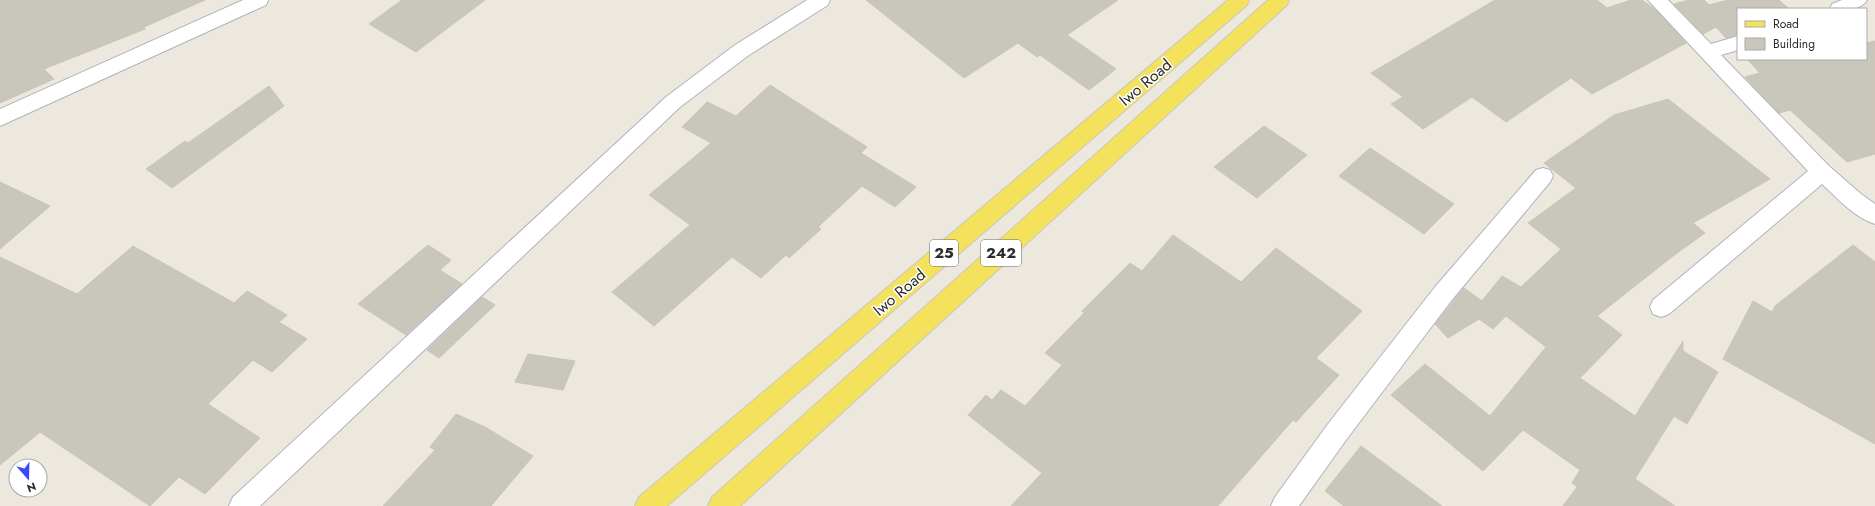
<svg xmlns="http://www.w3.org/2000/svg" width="1875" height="506" font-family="Jost,sans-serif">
<rect width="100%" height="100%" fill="#ede8dd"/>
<!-- building -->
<g fill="#c9c6bc" stroke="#c9c4b7">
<polygon points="0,0 205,0 144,27 145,29 44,69 54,79 0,103"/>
<polygon points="402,0 485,0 416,52 369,24"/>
<polygon points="866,0 1118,0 1067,35 1116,69 1089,90 1040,55 1037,57 1018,43 964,78"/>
<polygon points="1495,0 1597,0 1607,8 1631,0 1642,0 1656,10 1686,43 1592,94 1571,78 1506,122 1472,97 1423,129 1391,104 1403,97 1371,73"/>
<polygon points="1689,0 1704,0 1709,5 1728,0 1779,0 1789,9 1738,9 1738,35 1726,38 1716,27 1703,34 1674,4"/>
<polygon points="1875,41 1875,154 1847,162 1790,110 1779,113 1745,77 1760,73 1747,59 1866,59 1866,43"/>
<polygon points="770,85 867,147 861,153 916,187 895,207 862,186 818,227 821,229 789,258 786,255 761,278 732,257 654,326 612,292 690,225 649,195 711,143 682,127 707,102 736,116"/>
<polygon points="269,86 284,106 172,188 146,169 185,141 188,143"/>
<polygon points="1668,99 1770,179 1693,223 1705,233 1673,256 1597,316 1622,335 1580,378 1635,416 1683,341 1683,351 1718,372 1687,424 1674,416 1635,479 1675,506 1563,506 1577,487 1572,483 1580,470 1523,430 1483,471 1391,395 1425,364 1490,416 1546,347 1506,316 1493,329 1479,319 1448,338 1435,324 1464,288 1482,301 1502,276 1521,287 1561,249 1528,223 1576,188 1544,163 1614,115"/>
<polygon points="1264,126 1307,155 1257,198 1214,167"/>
<polygon points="1370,148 1454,204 1424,234 1339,176"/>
<polygon points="0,182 50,206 0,249"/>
<polygon points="1173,235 1241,282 1276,248 1362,311 1316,358 1339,375 1296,422 1293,420 1218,506 1011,506 1042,473 968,415 986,395 992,400 1001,390 1025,406 1062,365 1045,353 1084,313 1082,311 1130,263 1142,271"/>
<polygon points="428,245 451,260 440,270 462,284 406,335 358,304"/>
<polygon points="1853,245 1875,262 1875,444 1723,359 1753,301 1772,312 1775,306"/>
<polygon points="133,246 234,303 247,291 287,315 279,322 307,339 272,372 253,360 208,404 260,438 205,494 179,477 150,506 40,432 0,465 0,257 77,294"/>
<polygon points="482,297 495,305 439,358 427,350"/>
<polygon points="528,354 575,361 563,390 515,382"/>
<polygon points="456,414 485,427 533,456 491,506 383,506 435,450 430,447"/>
<polygon points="1361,446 1442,506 1344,506 1325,491"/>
</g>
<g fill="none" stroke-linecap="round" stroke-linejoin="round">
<defs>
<g id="minor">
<polygon points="243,0 268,0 266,5 0,126 0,109"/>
<polygon points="807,0 830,0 828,5 749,55 680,107 260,506 229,506 233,497 666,97 735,45"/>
<path d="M1648 0H1668L1711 44 1738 36V50L1721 55 1829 166 1861 194 1875 204V224C1854 217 1838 199 1822 184L1669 314 1661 317 1653 314 1650 307 1653 300 1808 171Z"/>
<path d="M1842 0H1867C1860 12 1842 9 1830 9L1832 4Z"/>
<polygon points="1543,168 1550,170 1553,176 1550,182 1451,301 1346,440 1299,506 1271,506 1275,497 1328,424 1435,287 1536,170"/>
</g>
<g id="major">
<polygon points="1228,0 1249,0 1247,5 667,506 635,506 639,497"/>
<polygon points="1268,0 1289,0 1287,5 740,506 708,506 712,497"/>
</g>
</defs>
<!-- minor casing -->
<use href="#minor" stroke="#b1b2bf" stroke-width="2"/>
<!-- major casing -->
<use href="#major" stroke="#c8c8c8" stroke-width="2"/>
<!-- minor -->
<use href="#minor" fill="#fff" fill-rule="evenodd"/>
<!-- major -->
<use href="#major" fill="#f4e15c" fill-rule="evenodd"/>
</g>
<g text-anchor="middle" stroke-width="3" stroke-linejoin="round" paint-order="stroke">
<!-- shield labels -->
<g fill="#fff" stroke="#6b6b6b" stroke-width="1">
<rect x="930" y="240" width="28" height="26" rx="3"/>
<rect x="981" y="240" width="40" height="26" rx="3"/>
</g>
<g font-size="15" font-weight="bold" fill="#2b2b2b">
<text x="944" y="258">25</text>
<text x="1001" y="258">242</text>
</g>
<!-- street labels -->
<g font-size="16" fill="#2b2b2b" stroke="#fff">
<text transform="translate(1145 82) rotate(-40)" y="6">Iwo Road</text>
<text transform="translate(899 292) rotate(-40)" y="6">Iwo Road</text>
</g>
</g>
<!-- legend -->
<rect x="1737" y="8" width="130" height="52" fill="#ffffff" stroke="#aaaaaa"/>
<rect x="1745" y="21" width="20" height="6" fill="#f4e15c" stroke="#aaaaaa"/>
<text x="1773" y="28" font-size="12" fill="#2b2b2b">Road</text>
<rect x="1745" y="38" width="20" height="12" fill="#c9c6bc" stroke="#aaaaaa"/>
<text x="1773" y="48" font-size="12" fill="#2b2b2b">Building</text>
<!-- north arrow -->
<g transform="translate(28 478) rotate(160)"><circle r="19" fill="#ffffff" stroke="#aaaaaa"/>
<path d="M0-3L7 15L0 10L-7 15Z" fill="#3a48fe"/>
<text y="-6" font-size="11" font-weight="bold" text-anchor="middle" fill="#2b2b2b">N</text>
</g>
</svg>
